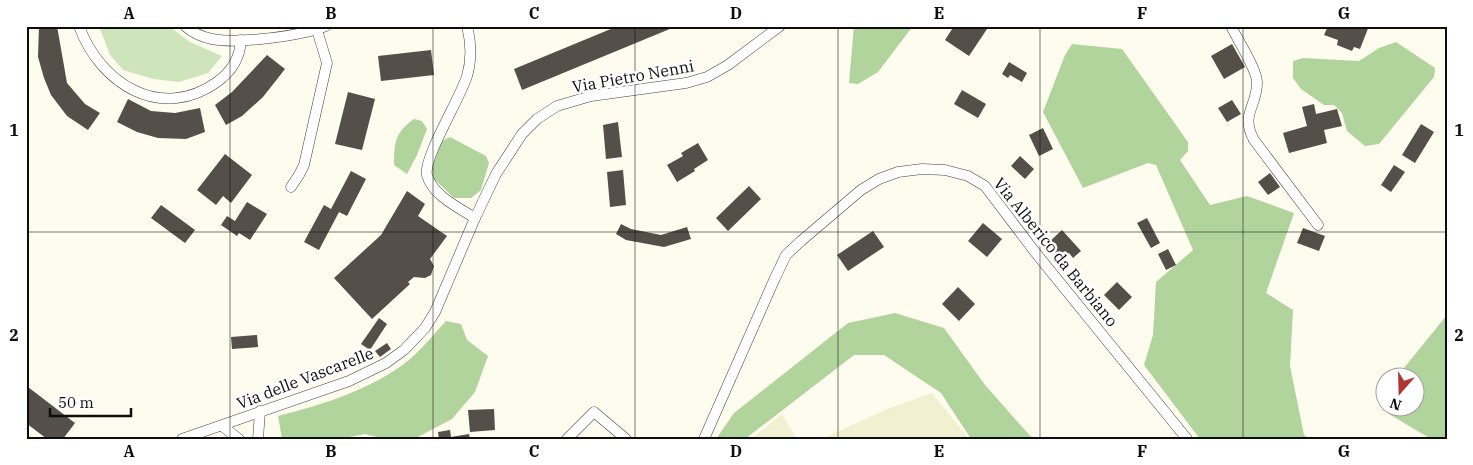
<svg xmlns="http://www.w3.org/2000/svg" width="1473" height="465" viewBox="0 0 1473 465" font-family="'IBM Plex Serif',serif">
	<rect width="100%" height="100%" fill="#fdfcee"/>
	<!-- farmland -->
	<g fill="#f1f1d1">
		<path d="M932 393 969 439H821L890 408Z"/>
		<path d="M782 414 797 439H751Z"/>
	</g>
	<!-- green -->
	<path fill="#cee5bb" d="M99 26H169L190 42 222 56 208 73 179 82 153 79 123 70 110 55Z"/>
	<!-- forest -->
	<g fill="#b1d49c">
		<path d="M854 26H913L878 72 858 84 849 83Z"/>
		<path d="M1396 42 1435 68 1434 77 1379 144 1365 146 1347 131 1342 113 1334 105H1324L1301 89 1293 78V61L1303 58 1359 61 1379 48Z"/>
		<path d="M1072 44 1122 49 1188 142V151L1180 160 1210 205 1247 196 1294 213 1266 293 1293 310 1290 366 1304 435 1310 439H1200L1144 365 1153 335 1156 282 1193 250 1156 165 1148 163 1083 188 1043 112 1065 55Z"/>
		<path d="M414 119 422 121 427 129 417 155 407 174 394 165C394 143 395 132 414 119Z"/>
		<path d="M450 137 486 156 489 163 481 190 471 198H454L434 179 432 169 435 155 442 141Z"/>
		<path d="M895 313 944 328 985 385 1033 439H971L941 393 884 355H854L745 439H716L734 413 848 323Z"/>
		<path d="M1447 315V439H1431L1389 414 1386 408H1416V378H1386L1385 404 1381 390 1384 375 1404 368Z"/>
		<path d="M446 321 461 324 467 340 488 356 475 392 452 419 414 439H385L365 434 339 439H282L278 416C324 404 371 390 409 360 422 349 434 334 446 321Z"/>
	</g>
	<!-- building -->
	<g fill="#554f4a">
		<path d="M39 26H57L67 83 85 104 100 113 88 130 67 116 51 95 44 78 38 57Z"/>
		<path d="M618 26H677L522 90 514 69Z"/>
		<path d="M954 26H989L969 56 945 40Z"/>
		<path d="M1328 26H1369L1360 49 1354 47 1352 51 1337 45 1338 40 1324 35Z"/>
		<path d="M1232 44 1245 67 1224 79 1211 56Z"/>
		<path d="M431 50 434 75 381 81 378 56Z"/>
		<path d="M267 55 285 69 263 97 242 116 226 125 215 105 232 92Z"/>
		<path d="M1009 62 1027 73 1022 82 1010 75 1008 78 1002 74Z"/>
		<path d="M962 90 986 104 978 118 954 104Z"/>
		<path d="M348 92 375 99 362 150 335 144Z"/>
		<path d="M128 99 151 111 175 113 200 108 205 132 186 139 158 138 137 132 117 122Z"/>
		<path d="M1232 100 1241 114 1227 122 1218 108Z"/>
		<path d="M1314 104 1316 114 1337 109 1342 126 1324 130 1327 143 1289 153 1283 133 1307 126 1302 107Z"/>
		<path d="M618 122 622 157 606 159 603 125Z"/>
		<path d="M1421 124 1434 132 1415 163 1402 155Z"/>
		<path d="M1043 128 1053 149 1039 156 1029 135Z"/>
		<path d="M698 143 708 160 694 169 695 171 677 182 667 165 683 156 681 153Z"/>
		<path d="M225 154 252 175 231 203 223 196 216 205 197 190Z"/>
		<path d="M1020 156 1034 169 1025 179 1011 166Z"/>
		<path d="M1394 165 1405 172 1391 192 1381 185Z"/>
		<path d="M623 170 626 205 610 207 607 172Z"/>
		<path d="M351 171 366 179 347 216 339 212 319 250 304 242 324 205 331 209Z"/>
		<path d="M1270 173 1280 187 1268 195 1258 182Z"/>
		<path d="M749 186 761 199 728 231 716 218Z"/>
		<path d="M407 191 425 204 418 216 447 236 430 259 434 266 431 275 425 278 414 277 408 282 410 284 372 319 334 278 381 235Z"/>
		<path d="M247 202 267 214 250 240 239 233 237 236 221 225 227 216 235 221Z"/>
		<path d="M161 205 195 230 185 243 151 218Z"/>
		<path d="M1147 218 1160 243 1151 248 1137 223Z"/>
		<path d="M983 223 1002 239 987 257 968 241Z"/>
		<path d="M621 224 631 229 661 235 687 227 691 239 664 247 626 240 616 234Z"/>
		<path d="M1303 228 1325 236 1319 251 1297 243Z"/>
		<path d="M1062 230 1081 251 1073 258 1069 253 1062 260 1047 244Z"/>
		<path d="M873 231 884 247 848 271 837 255Z"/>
		<path d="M1168 249 1176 265 1166 270 1158 254Z"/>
		<path d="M1117 282 1132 297 1119 310 1104 295Z"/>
		<path d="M958 287 975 304 959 321 942 304Z"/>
		<path d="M379 318 387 324 370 350 361 344Z"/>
		<path d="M257 335 258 347 232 349 231 337Z"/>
		<path d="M387 343 391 349 380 357 375 351Z"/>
		<path d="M28 387 75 423 63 439H47L26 423V389Z"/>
		<path d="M494 409 495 430 470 432 468 410Z"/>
		<path d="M450 430 451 437 469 434 470 439H439L438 432Z"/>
	</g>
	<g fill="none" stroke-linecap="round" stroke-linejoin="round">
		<!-- minor casing -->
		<g stroke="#404040" stroke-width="11">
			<g id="minor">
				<path d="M79 26C100 84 161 122 217 82 231 72 240 58 241 40"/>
				<path d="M185 26C193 33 202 37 212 39 238 44 302 36 326 26"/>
				<path d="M467 26C471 42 472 59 467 76 461 97 423 158 427 175 432 195 459 208 475 218"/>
				<path d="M1231 26C1237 39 1258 71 1257 83 1257 107 1240 114 1254 140L1318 225"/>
				<path d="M291 187 299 175 304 165 327 63 317 30"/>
				<path d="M222 426 239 439"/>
				<path d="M182 439 349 381 386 363 404 350 425 328 435 312 475 218 496 174 522 134 537 119 557 106 591 96 686 83 707 77 728 65 780 26"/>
				<path d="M258 439 260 411"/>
				<path d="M567 439 594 412 626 439"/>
				<path d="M704 439 775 278 786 255 801 241 861 190 879 179 898 172 922 169 945 170 968 176 985 186 1035 252 1187 439"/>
			</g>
		</g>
		<!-- minor -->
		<use href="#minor" stroke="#fff" stroke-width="10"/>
	</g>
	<!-- grid -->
	<path fill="none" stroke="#0d0d0d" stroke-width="1" stroke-opacity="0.55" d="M230 26V439M433 26V439M635 26V439M838 26V439M1040 26V439M1243 26V439M26 232H1447"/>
	<g text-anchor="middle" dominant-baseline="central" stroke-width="5" stroke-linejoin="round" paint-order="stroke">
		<!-- street labels -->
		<g font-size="16" fill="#0d0d0d" stroke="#fff">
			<text transform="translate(633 76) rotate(-10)">Via Pietro Nenni</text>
			<text transform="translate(1056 252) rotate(51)">Via Alberico da Barbiano</text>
			<text transform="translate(305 378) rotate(-21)">Via delle Vascarelle</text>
		</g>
	</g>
	<!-- border -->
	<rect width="1473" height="465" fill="none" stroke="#ffffff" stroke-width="55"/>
	<!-- north arrow -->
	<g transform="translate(1400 392) rotate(200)"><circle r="24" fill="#ffffff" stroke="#9e9e9e"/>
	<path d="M0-4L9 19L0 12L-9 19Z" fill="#b03531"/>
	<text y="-8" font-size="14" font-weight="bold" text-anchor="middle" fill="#0d0d0d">N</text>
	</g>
	<!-- scale -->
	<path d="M50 408v8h81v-8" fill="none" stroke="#0d0d0d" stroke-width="2.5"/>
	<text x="58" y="408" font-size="15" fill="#0d0d0d" stroke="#ffffff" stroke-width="4" paint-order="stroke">50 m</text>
	<rect x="28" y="28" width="1418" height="410" fill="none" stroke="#0d0d0d" stroke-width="2"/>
	<g font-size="16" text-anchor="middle" font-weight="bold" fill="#0d0d0d">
		<text x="129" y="19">A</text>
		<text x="331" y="19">B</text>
		<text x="534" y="19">C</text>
		<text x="736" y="19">D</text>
		<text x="939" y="19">E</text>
		<text x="1142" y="19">F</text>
		<text x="1344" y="19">G</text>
		<text x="14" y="136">1</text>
		<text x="1459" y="136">1</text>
		<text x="14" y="341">2</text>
		<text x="1459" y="341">2</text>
		<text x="129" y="457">A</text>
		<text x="331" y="457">B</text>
		<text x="534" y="457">C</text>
		<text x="736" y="457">D</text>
		<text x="939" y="457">E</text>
		<text x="1142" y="457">F</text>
		<text x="1344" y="457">G</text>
	</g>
</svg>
